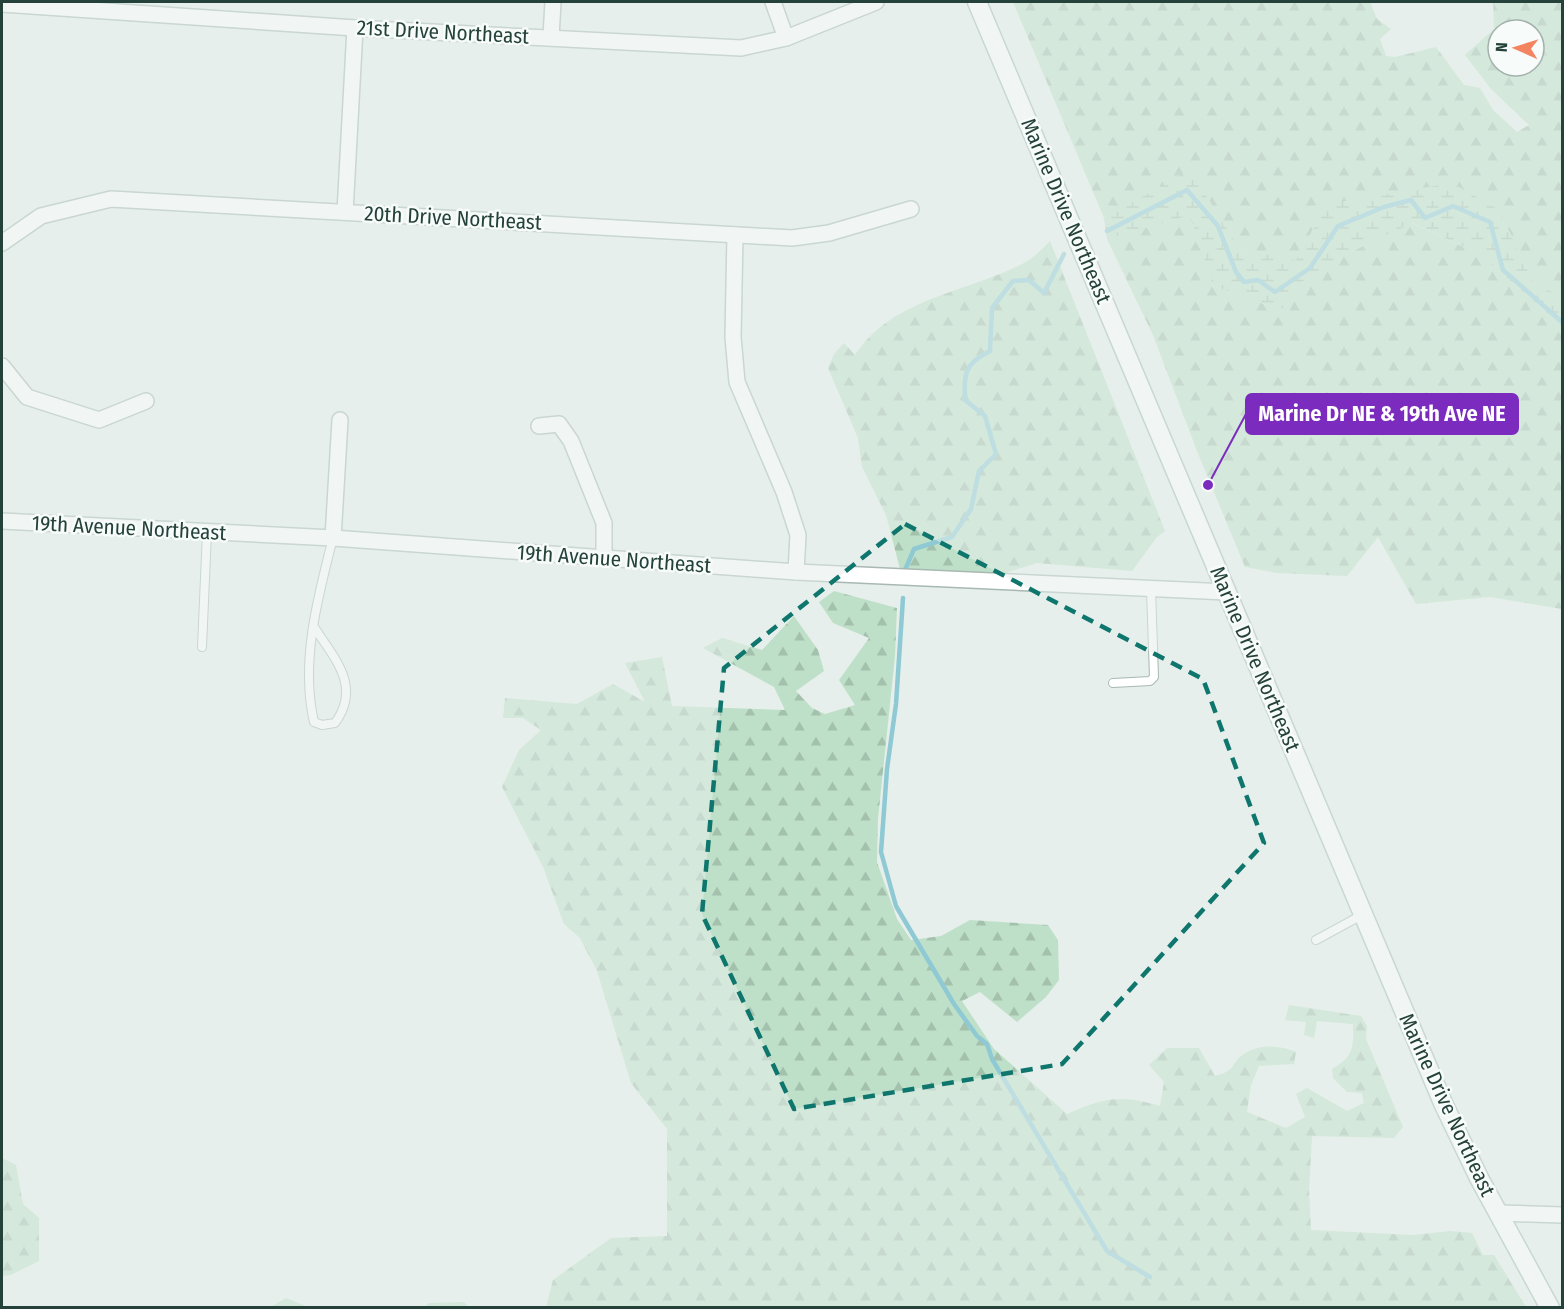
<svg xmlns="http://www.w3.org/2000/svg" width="1564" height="1309" viewBox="0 0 1564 1309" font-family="'Fira Sans Condensed',sans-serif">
	<defs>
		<pattern id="forest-firs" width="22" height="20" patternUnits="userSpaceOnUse" patternTransform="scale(1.5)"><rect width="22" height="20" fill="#bfe0c8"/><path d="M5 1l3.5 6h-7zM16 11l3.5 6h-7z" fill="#a4c1ad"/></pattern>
		<pattern id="wetland-marsh" width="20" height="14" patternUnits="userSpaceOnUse" patternTransform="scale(1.5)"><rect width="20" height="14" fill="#bfe0c8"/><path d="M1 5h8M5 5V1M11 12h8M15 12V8" fill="none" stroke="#a4c1ad"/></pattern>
	</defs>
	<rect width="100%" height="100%" fill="#e6efeb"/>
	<!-- forest -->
	<g fill="url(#forest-firs)" fill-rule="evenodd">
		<path d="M1013 2H1370L1377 19 1391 29 1380 39 1386 56 1395 57 1436 47 1464 85 1480 88 1493 110 1517 132 1529 125 1491 89 1465 55 1494 29 1493 2H1562V296L1534 284 1499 210 1327 204 1296 260 1240 249 1190 171 1104 218ZM1498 30H1534V66H1498Z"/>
		<path d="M1190 214 1213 286 1281 310 1336 259 1411 223 1481 255 1539 306 1562 331V609L1490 597 1416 604 1378 537 1347 576 1277 573 1245 567 1197 451 1153 335 1107 239Z"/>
		<path d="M1050 241 1165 531 1157 537 1132 571 1037 563 992 577 900 569 886 515 862 467 858 438 828 368 834 354 844 343 855 355C895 296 969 293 1026 262 1035 257 1043 248 1050 241Z"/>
		<path d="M834 591 897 608 895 656 878 819 877 862 897 919 911 940 941 936 970 920 1048 925 1058 940 1059 980 1046 997 1017 1022 980 992 962 1001 994 1049 1067 1114C1104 1098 1120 1094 1160 1106L1164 1082 1149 1065 1167 1048H1199L1215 1076C1239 1070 1229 1063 1244 1054 1261 1043 1280 1046 1296 1052L1294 1064 1259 1066 1251 1085 1247 1112 1286 1128 1305 1117 1296 1094 1307 1088 1347 1111 1364 1103 1362 1093 1347 1092 1333 1078 1332 1069C1353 1057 1354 1048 1353 1024L1317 1021 1314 1038 1304 1035 1306 1022 1285 1020 1289 1005 1361 1016 1367 1026 1366 1039 1403 1127 1394 1138 1312 1136 1309 1190 1311 1230 1413 1235 1450 1231 1472 1233 1483 1255H1494L1526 1307H546L553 1280 611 1238 667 1236V1129L631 1083 597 971 580 938 564 924 543 867 502 787 519 750 541 730 523 718H503L505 698 577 704 613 684 645 702 625 663 662 657 672 706 785 710 774 687 703 648 722 638 762 650 794 616 818 650 824 671 796 691 812 708 825 714 855 705 839 680 869 638 833 623 819 602Z"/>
		<path d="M2 1158 16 1165 23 1204 39 1218V1261L11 1275 2 1276Z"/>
		<path d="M286 1298 308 1307H271Z"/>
		<path d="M464 1302 468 1307H425L429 1303Z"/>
	</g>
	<!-- wetland -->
	<path fill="url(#wetland-marsh)" d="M1190 170 1240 249 1296 260 1327 204 1452 183 1499 210 1534 284 1562 296V331L1539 306 1481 255 1412 223 1336 259 1281 310 1213 286 1190 215 1107 239 1104 218Z"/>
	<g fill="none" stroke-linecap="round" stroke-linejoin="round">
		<!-- stream -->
		<g stroke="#8ec9d4" stroke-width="4.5">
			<path d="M1107 231 1187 190 1218 226 1236 272 1244 282 1258 280 1275 292 1310 268 1338 226 1384 207 1411 200 1425 218 1453 206 1490 222 1503 270 1562 322"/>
			<path d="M905 570 914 549 952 537 971 509 979 471 996 454 985 416 965 400C964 373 964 364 990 351L992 308 1013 281 1029 280 1044 293 1064 254"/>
			<path d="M903 598 896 704 887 769 881 852 896 906 954 1004 977 1036 987 1044 992 1059 1107 1251 1150 1277"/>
		</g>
		<!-- service casing -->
		<g stroke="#a8b8b2" stroke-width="10">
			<g id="service">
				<path d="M314 627C334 658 362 686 335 723L322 725 314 722C300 662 318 596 333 538"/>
				<path d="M202 647 207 532"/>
				<path d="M1113 683 1150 681 1154 677 1151 589"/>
				<path d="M1316 940 1362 915"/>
			</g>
		</g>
		<!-- minor casing -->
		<g stroke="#a8b8b2" stroke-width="18">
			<g id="minor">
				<path d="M773 2 786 38"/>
				<path d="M2 4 355 28 741 48 786 38 876 2"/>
				<path d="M551 37 553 2"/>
				<path d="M345 212 355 28"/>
				<path d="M735 235 733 337 737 382 784 492 798 535 796 572"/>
				<path d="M2 243 41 216 111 199 792 238 829 233 911 209"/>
				<path d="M2 366 27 397 99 420 146 401"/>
				<path d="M539 426 559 424 571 441 604 523V558"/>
				<path d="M2 521 333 538 796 572 1227 592"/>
				<path d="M333 538 340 420"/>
				<path d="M1498 1213 1562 1215"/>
			</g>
		</g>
		<!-- secondary casing -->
		<g stroke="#a4bbb3" stroke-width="21">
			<path id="secondary" d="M977 2 1443 1103 1479 1178 1550 1308"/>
		</g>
		<!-- service -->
		<use href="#service" stroke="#fff" stroke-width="8"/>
		<!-- minor -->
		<use href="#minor" stroke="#fff" stroke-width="15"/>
		<!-- secondary -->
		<use href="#secondary" stroke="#fff" stroke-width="18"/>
	</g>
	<!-- marked area -->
	<path d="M0 0H1564V1309H0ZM905 524 1203 679 1264 843 1062 1064 794 1109 702 914 724 668Z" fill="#e6efeb" fill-opacity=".55" fill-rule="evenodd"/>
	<path fill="none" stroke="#0f766e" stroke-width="4.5" stroke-dasharray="12 8" stroke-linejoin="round" d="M905 524 1203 679 1264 843 1062 1064 794 1109 702 914 724 668Z"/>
	<g text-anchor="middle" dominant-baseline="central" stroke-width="5" stroke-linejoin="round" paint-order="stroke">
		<!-- street labels -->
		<g font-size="21" fill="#24423a" stroke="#f7fbf9">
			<text transform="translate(443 32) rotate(3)">21st Drive Northeast</text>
			<text transform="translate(1066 211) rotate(67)">Marine Drive Northeast</text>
			<text transform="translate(453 218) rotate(3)">20th Drive Northeast</text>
			<text transform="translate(129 528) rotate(3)">19th Avenue Northeast</text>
			<text transform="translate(614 559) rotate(4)">19th Avenue Northeast</text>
			<text transform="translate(1255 659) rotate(67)">Marine Drive Northeast</text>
			<text transform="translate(1447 1105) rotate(65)">Marine Drive Northeast</text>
		</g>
	</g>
	<!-- callouts -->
	<path fill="none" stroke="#7b2cbf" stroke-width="2" d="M1208 485L1246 414"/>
	<circle fill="#7b2cbf" stroke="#f7fbf9" stroke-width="2" cx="1208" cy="485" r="6"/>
	<rect fill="#7b2cbf" stroke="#7b2cbf" stroke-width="2" x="1246" y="394" width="272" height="40" rx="6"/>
	<g font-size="22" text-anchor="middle" font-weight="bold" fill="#fff">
		<text x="1382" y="421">Marine Dr NE &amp; 19th Ave NE</text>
	</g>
	<!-- border -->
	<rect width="1564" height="1309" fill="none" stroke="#24423a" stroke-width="6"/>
	<!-- north arrow -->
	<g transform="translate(1516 48) rotate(273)"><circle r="28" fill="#f7fbf9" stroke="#a3b1ad" stroke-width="1.5"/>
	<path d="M0-4.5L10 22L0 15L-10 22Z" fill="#f4845f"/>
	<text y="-9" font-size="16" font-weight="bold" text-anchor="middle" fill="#24423a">N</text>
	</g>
</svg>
